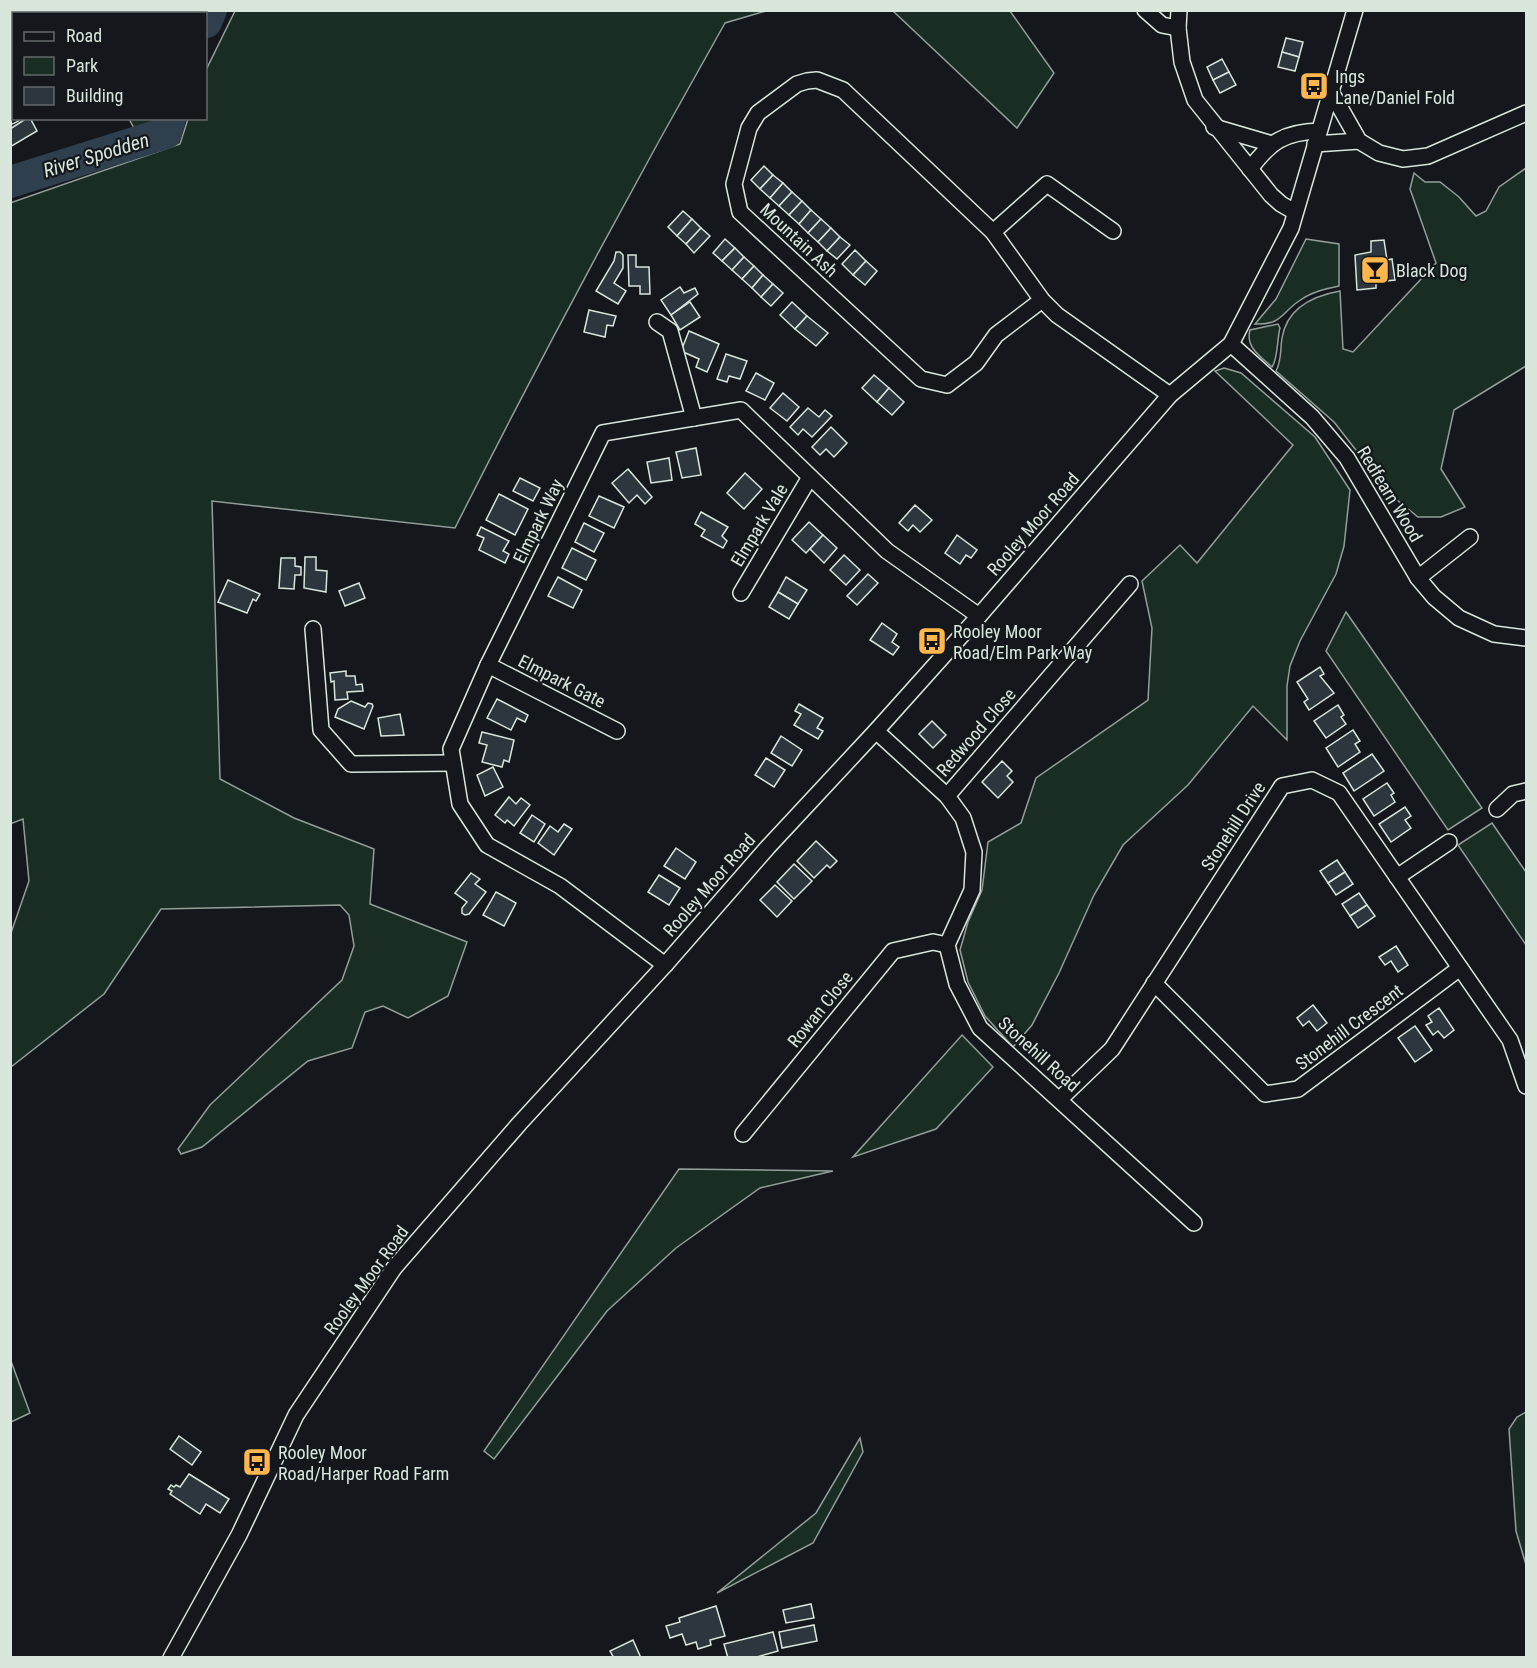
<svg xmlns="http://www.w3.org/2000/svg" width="1537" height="1668" viewBox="0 0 1537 1668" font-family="'Roboto Condensed',sans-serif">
	<rect width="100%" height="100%" fill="#14181c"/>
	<!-- green -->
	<g fill="#1a2d24" stroke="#939e99" stroke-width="1.5">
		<path d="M11 10H134V11L132 14H14L13 25 11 24Z"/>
		<path d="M235 11H766L725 23C631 189 541 357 455 528L212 501 220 779 294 818 374 849 370 904 467 942 448 996 408 1018 383 1006 365 1012 352 1048 308 1061 202 1147 181 1154 178 1149 210 1105 342 980 354 946 349 915 340 905 161 909 104 994 11 1067V933L29 881 23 819 10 824V203L180 144 188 119 206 118V70Z"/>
		<path d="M893 11H1010L1054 73 1017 128Z"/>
		<path d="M129 119H164L161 130 138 135Z"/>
		<path d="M1526 168V366L1454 410 1441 469 1465 507 1441 517H1418L1392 496 1334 422 1276 371C1282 360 1280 350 1282 338 1287 308 1312 296 1340 291L1343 349 1353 352 1436 263 1410 189 1414 173 1425 182H1440L1459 197 1476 216 1486 211 1499 187Z"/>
		<path d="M1306 239 1339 244V286C1325 289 1311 292 1299 301 1281 313 1282 325 1255 324L1276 299Z"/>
		<path d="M1278 324 1280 328C1277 339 1278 359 1272 367 1261 357 1245 347 1250 330Z"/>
		<path d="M1224 368 1241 373 1315 437 1350 490 1344 546 1336 574 1300 641 1290 666 1287 686V740L1253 706 1188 785 1123 845 1094 895 1059 973 1032 1025 1013 1047 985 1016 968 982 960 950 968 922 982 890 988 842 1021 823 1036 778 1148 700 1152 628 1142 581 1180 545 1197 563 1293 445 1215 371Z"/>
		<path d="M1346 612 1482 808 1448 830 1326 651Z"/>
		<path d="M1492 823 1526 872V945L1458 845Z"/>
		<path d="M962 1035 993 1067 936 1129 853 1157Z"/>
		<path d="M679 1169 833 1171 760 1188 676 1248 607 1311 494 1459 484 1451Z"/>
		<path d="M11 1361 30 1413 11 1422H10Z"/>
		<path d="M1526 1412V1565L1516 1531 1509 1429 1517 1417Z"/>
		<path d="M860 1438 863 1452 813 1543 717 1593 816 1513Z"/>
	</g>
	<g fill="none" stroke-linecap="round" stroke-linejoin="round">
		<!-- river -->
		<g stroke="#2f3f4d" stroke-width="32">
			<path d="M206 22 211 10"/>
			<path d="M10 182 166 133 170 118"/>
		</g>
	</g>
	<!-- building -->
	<g fill="#2c363c" stroke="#d8e6dc" stroke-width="1.5">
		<path d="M1286 38 1303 42 1299 57 1282 52Z"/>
		<path d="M1282 52 1299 57 1295 71 1278 67Z"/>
		<path d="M1222 59 1229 72 1213 80 1207 67Z"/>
		<path d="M1229 72 1236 85 1220 93 1213 80Z"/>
		<path d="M14 75V102L10 103V77Z"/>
		<path d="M27 118H30L37 131 10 147V129Z"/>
		<path d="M764 166 773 175 760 189 751 180Z"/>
		<path d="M773 175 783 183 770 198 760 189Z"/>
		<path d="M783 183 792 192 779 206 770 198Z"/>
		<path d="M792 192 802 201 789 215 779 206Z"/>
		<path d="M802 201 811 210 799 224 789 215Z"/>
		<path d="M811 210 821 219 808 233 799 224Z"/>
		<path d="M683 211 692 219 677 236 668 227Z"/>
		<path d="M692 219 701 228 686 244 677 236Z"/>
		<path d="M821 219 831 228 818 242 808 233Z"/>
		<path d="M701 228 710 236 694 253 686 244Z"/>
		<path d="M831 228 840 237 827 251 818 242Z"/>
		<path d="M840 237 850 245 837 259 827 251Z"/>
		<path d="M725 239 735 248 722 261 713 253Z"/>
		<path d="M1384 240 1387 260 1392 259 1395 280 1376 282V288L1357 290 1355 255 1371 252V241Z"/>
		<path d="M735 248 744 257 732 270 722 261Z"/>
		<path d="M855 250 866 261 853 275 842 264Z"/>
		<path d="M616 252H620L623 255V268L614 283 626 291 618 304 596 291 614 261Z"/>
		<path d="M628 255H636V267H649L650 294H640V286H629Z"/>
		<path d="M744 257 754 266 742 279 732 270Z"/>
		<path d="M866 261 877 271 865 285 853 275Z"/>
		<path d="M754 266 763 275 752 288 742 279Z"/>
		<path d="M763 275 773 284 761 297 752 288Z"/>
		<path d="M773 284 783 293 771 306 761 297Z"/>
		<path d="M680 287 684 293 695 288 698 294 671 315 661 300Z"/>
		<path d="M690 302 700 317 680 330 671 315Z"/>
		<path d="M792 302 807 316 795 329 780 315Z"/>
		<path d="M589 310 616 316 613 326 607 325 605 337 584 332Z"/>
		<path d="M807 316 828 333 816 346 795 329Z"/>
		<path d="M689 331 719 344 707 372 696 367 699 359 681 351Z"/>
		<path d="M726 354 747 361 740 379 729 376 727 382 717 379Z"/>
		<path d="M756 373 774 383 765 400 746 391Z"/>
		<path d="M874 375 889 388 877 402 862 388Z"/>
		<path d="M889 388 904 402 892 415 877 402Z"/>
		<path d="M783 393 799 407 787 421 770 408Z"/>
		<path d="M808 408 819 417 825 410 832 416 812 437 803 429 798 435 790 427Z"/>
		<path d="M831 427 847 443 834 457 826 449 820 455 812 447Z"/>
		<path d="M696 448 701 475 682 478 676 452Z"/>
		<path d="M669 458 672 480 651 483 647 462Z"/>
		<path d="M628 469 652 497 645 504 637 495 629 503 612 483Z"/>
		<path d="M745 473 762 489 744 509 727 493Z"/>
		<path d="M520 478 540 488 533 501 513 491Z"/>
		<path d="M499 494 528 509 515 535 486 520Z"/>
		<path d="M599 496 624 507 614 528 589 516Z"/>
		<path d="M915 505 932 520 920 532 913 525 908 531 899 523Z"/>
		<path d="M701 512 728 527 722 536 727 541 723 548 701 536 705 530 695 524Z"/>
		<path d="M809 522 823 535 806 553 792 540Z"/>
		<path d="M584 523 604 533 594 552 575 542Z"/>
		<path d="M481 527 509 541 503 551 509 554 505 563 479 550 484 538 477 535Z"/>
		<path d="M823 535 837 548 824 563 810 549Z"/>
		<path d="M957 535 977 550 971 558 966 555 960 564 945 553Z"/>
		<path d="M572 548 596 560 586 580 562 568Z"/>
		<path d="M844 555 860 570 846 585 830 570Z"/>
		<path d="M305 557H316V570L327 571 326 592 304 588Z"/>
		<path d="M281 558H295V566L301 567V575H295L294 589 279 588Z"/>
		<path d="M868 574 878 583 857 605 847 596Z"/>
		<path d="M558 577 582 590 573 608 548 596Z"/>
		<path d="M786 577 807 590 798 604 778 592Z"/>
		<path d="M228 580 260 594 256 601 253 599 247 613 218 602Z"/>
		<path d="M359 583 365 598 345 606 339 591Z"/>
		<path d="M778 592 798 604 789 619 769 607Z"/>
		<path d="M882 623 897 634 892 642 899 647 893 655 870 640Z"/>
		<path d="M1320 667 1324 674 1320 676 1334 693 1309 710 1304 702 1308 699 1297 682Z"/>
		<path d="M346 671V676H355L356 685 362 684 363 691 347 692 348 699 335 700 334 681 331 682 330 673Z"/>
		<path d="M497 699 528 715 525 722 517 718 511 730 487 718Z"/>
		<path d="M351 701 365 707 368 703 372 704 373 706 364 729 335 717 338 709Z"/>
		<path d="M799 704 823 718 817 728 823 731 818 739 794 725 801 714 795 711Z"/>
		<path d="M1338 705 1344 715 1341 717 1346 724 1326 738 1314 721Z"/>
		<path d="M400 714 404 735 381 736 378 718Z"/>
		<path d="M932 721 946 735 933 748 919 734Z"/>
		<path d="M1353 730 1360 741 1355 744 1360 752 1338 767 1326 748Z"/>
		<path d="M482 732 514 740 509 762 504 760 502 767 482 762 487 745 479 743Z"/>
		<path d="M781 736 802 750 792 766 771 753Z"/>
		<path d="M1372 754 1384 771 1354 791 1343 773Z"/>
		<path d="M766 758 785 770 774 787 755 775Z"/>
		<path d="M1002 761 1012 771 1007 776 1013 782 998 798 982 782Z"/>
		<path d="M493 767 503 787 485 796 477 775Z"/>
		<path d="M1387 783 1394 793 1391 795 1395 802 1374 816 1363 799Z"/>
		<path d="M509 797 516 804 521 798 530 805 514 826 507 820 505 823 495 815Z"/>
		<path d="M1405 807 1411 816 1405 820 1411 828 1391 842 1379 824Z"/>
		<path d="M532 815 545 824 534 842 520 833Z"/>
		<path d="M564 824 572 829 554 855 538 843 550 826 558 832Z"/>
		<path d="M816 841 837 861 830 868 827 865 814 878 797 861Z"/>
		<path d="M676 848 696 862 685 879 664 866Z"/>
		<path d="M1337 860 1345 872 1328 883 1320 871Z"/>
		<path d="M794 864 812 881 794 899 777 882Z"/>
		<path d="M1345 872 1353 884 1336 895 1328 883Z"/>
		<path d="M471 873 480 879 475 884 486 892 469 914 465 915 462 913V908L467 902 455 893Z"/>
		<path d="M659 875 680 888 669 905 648 892Z"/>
		<path d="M775 885 792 901 777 917 760 900Z"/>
		<path d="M496 892 516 903 504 926 483 915Z"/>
		<path d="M1359 893 1367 905 1350 916 1342 904Z"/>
		<path d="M1367 905 1375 916 1358 928 1350 916Z"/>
		<path d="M1396 946 1408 965 1398 972 1391 961 1385 965 1379 957Z"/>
		<path d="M1313 1005 1327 1023 1317 1031 1309 1021 1303 1026 1297 1018Z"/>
		<path d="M1439 1008 1454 1030 1444 1038 1438 1031 1433 1035 1426 1025 1432 1022 1428 1016Z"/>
		<path d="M1415 1026 1432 1050 1415 1062 1398 1038Z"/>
		<path d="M179 1436 201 1452 192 1465 170 1449Z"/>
		<path d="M189 1474 229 1499 220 1513 206 1504 200 1514 170 1494 172 1491 168 1489 171 1485 174 1487 176 1485 180 1487Z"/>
		<path d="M811 1604 814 1618 786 1623 783 1610Z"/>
		<path d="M716 1606 725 1636 710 1640 711 1645 698 1649 696 1642 686 1645 682 1634 670 1638 666 1626 680 1622 679 1618Z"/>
		<path d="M814 1625 817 1641 782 1648 779 1632Z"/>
		<path d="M773 1632 778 1651 753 1658H728L724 1644Z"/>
		<path d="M633 1640 641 1658H614L610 1651Z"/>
	</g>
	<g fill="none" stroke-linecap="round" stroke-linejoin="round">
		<!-- street casing -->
		<g stroke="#d8e6dc" stroke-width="18">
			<g id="street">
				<path d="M1145 10 1162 25 1178 28"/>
				<path d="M1179 10 1178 28 1182 62 1195 100 1271 195 1281 204 1295 212"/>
				<path d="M147 14 150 10"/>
				<path d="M1330 90 1359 141 1379 153 1403 159 1428 156 1526 113"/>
				<path d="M10 116 14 114"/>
				<path d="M1214 127 1272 144"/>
				<path d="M1315 144 1359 141"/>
				<path d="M1250 169C1270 142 1284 132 1319 131"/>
				<path d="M993 232 1047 184 1113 231"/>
				<path d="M1042 300 996 335 976 363 947 385 921 379 740 212 734 184 749 128 758 113 797 84 807 81 817 80 843 90 993 232 1042 300 1057 315 1170 395"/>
				<path d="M657 322 670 331 694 418"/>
				<path d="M1231 344 1312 417 1347 458 1418 578 1434 597 1459 618 1494 634 1526 638"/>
				<path d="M1418 578 1470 537"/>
				<path d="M741 593 810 477"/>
				<path d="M313 629 321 730 351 764 453 763"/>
				<path d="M488 665 617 731"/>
				<path d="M876 731 947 796 963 818 974 852 972 890 947 945 957 984 980 1028 1194 1223"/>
				<path d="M947 796 1130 584"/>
				<path d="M1497 809 1513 794 1526 791"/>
				<path d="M1397 877 1449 842"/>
				<path d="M665 965 560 886 487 845 460 804 451 749 488 665 603 433 741 410 887 551 979 616"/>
				<path d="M1154 983 1265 1094 1298 1089 1460 968"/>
				<path d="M1060 1099 1112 1049 1282 786 1312 780 1339 793 1510 1040 1526 1086"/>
				<path d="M743 1134 893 951 933 942 947 945"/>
				<path d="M171 1658 239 1535 296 1415 394 1268 519 1124 665 965 768 847 876 731 979 616 1170 395 1231 344 1291 228 1355 10"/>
			</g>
		</g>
		<!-- street -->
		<use href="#street" stroke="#14181c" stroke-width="15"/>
	</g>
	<!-- icons -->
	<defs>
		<g id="bus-square" transform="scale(1.5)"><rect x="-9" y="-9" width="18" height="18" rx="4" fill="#ffb74d" stroke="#14181c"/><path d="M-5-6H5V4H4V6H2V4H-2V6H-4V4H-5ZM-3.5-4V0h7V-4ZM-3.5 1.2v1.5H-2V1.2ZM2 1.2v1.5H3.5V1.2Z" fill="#111"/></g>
		<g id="bar-square" transform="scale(1.5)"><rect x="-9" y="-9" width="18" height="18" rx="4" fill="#ffb74d" stroke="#14181c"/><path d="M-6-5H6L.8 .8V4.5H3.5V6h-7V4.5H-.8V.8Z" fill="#111"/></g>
	</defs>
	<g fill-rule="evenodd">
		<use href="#bus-square" x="1314" y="86"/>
		<use href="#bar-square" x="1375" y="270"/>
		<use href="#bus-square" x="932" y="641"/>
		<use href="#bus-square" x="257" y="1462"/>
	</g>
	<g text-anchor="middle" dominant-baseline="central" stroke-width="4.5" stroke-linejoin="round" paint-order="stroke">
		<!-- poi labels -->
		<g font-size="18" fill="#d8e6dc" stroke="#14181c" text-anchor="start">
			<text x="1335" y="76">Ings<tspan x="1335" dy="21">Lane/Daniel Fold</tspan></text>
			<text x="1396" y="270">Black Dog</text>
			<text x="953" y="631">Rooley Moor<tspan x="953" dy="21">Road/Elm Park Way</tspan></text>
			<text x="278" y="1452">Rooley Moor<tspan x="278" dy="21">Road/Harper Road Farm</tspan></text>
		</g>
		<!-- street labels -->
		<g font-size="18" fill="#d8e6dc" stroke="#14181c">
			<text transform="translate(799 240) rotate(43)">Mountain Ash</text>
			<text transform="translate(1390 494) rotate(59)">Redfearn Wood</text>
			<text transform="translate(538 521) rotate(-64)">Elmpark Way</text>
			<text transform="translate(1033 524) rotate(-49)">Rooley Moor Road</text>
			<text transform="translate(759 525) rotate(-59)">Elmpark Vale</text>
			<text transform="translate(562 681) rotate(27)">Elmpark Gate</text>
			<text transform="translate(976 732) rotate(-49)">Redwood Close</text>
			<text transform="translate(1233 826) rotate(-57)">Stonehill Drive</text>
			<text transform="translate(709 885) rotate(-49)">Rooley Moor Road</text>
			<text transform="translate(820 1009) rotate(-51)">Rowan Close</text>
			<text transform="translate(1349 1027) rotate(-37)">Stonehill Crescent</text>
			<text transform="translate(1039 1054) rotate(42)">Stonehill Road</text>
			<text transform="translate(366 1280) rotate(-54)">Rooley Moor Road</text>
		</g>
		<!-- water labels -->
		<g font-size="20" font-style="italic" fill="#d8e6dc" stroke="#14181c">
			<text transform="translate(96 155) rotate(-17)">River Spodden</text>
		</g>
	</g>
	<!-- border -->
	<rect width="1537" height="1668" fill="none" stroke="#d8e6dc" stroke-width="24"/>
	<!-- legend -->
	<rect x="12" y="12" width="195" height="108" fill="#14181c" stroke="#626a69" stroke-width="1.5"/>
	<rect x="24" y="32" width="30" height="9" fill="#14181c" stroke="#626a69" stroke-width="1.5"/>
	<text x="66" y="42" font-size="18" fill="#d8e6dc">Road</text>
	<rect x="24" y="57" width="30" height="18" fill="#1a2d24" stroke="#626a69" stroke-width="1.5"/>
	<text x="66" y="72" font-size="18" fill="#d8e6dc">Park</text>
	<rect x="24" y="87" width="30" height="18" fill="#2c363c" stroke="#626a69" stroke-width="1.5"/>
	<text x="66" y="102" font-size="18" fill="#d8e6dc">Building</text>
</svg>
